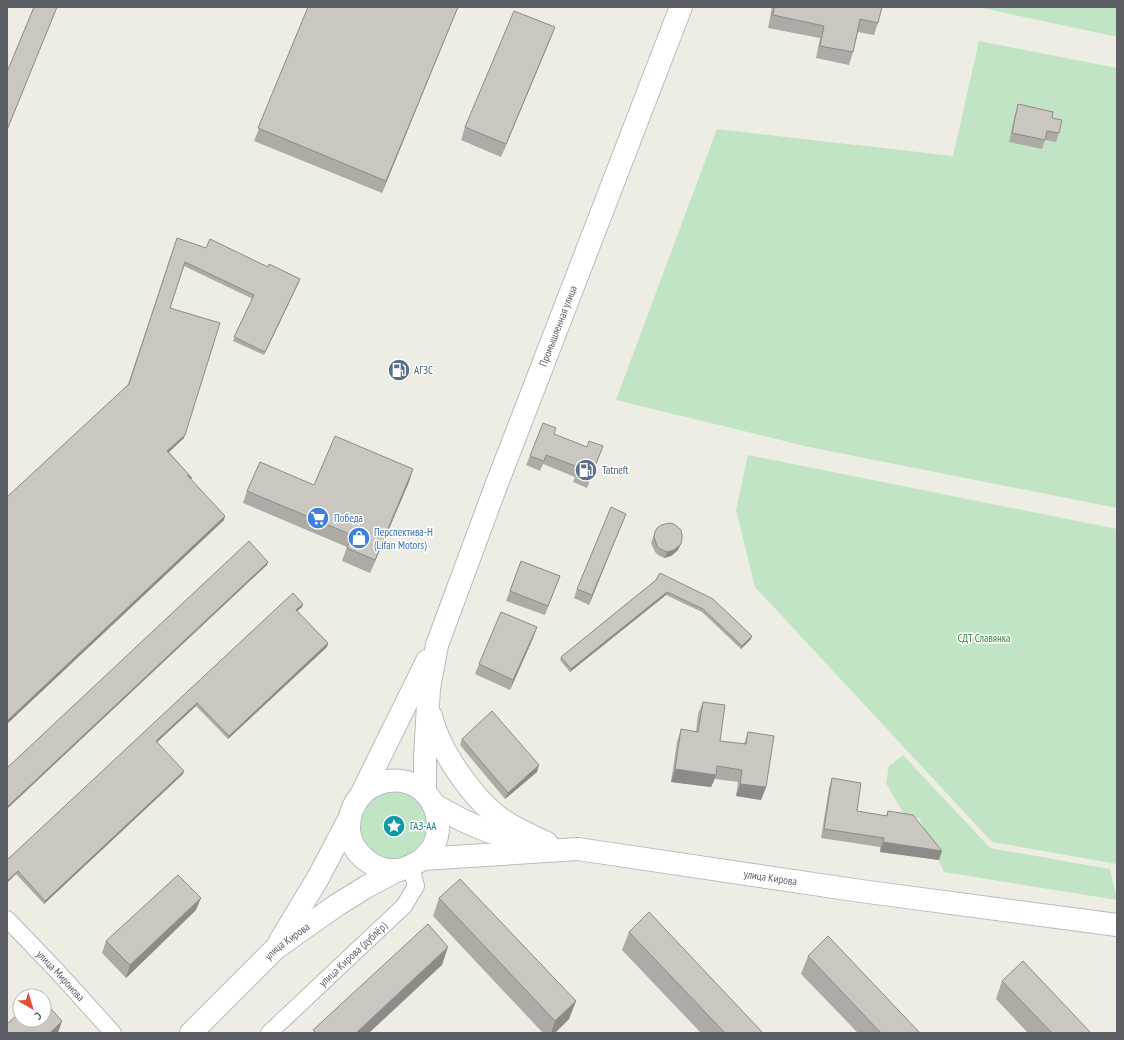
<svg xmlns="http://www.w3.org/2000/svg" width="1124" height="1040" viewBox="0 0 1124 1040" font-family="'PT Sans Narrow',sans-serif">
	<rect width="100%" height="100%" fill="#eeede4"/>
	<!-- green -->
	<g fill="#c1e5c4">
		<path d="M978 7H1117V37Z"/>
		<path d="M979 41 1117 68V508L809 447 616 400 717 129 953 156Z"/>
		<path d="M748 455 1117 529V864L992 842 755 587 736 510Z"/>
		<path d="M903 755 990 848 1110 869 1117 900 944 872 919 818H906L886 783 889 766Z"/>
		<circle cx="393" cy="825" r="34"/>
	</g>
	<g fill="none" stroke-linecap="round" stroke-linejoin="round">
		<!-- street casing -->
		<g stroke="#b6b9be" stroke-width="18">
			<g id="street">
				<path id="s1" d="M7 919 57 971 113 1033"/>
				<path id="s2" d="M269 1033 404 906 416 886 411 867"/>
			</g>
		</g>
		<!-- secondary casing -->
		<g stroke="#b7bac0" stroke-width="24">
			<g id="secondary">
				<path d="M431 716C439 750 473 799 501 819 516 829 531 836 547 843"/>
				<path id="s3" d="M425 793V758L429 688 437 645 496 486 681 7"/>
				<path d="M361 795 427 661"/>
				<path d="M433 804C463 822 489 834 523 840"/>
				<path id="s4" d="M423 859C426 855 431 851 433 847 439 836 439 823 436 811 419 761 347 776 349 830 351 854 376 873 399 870 408 868 415 864 423 859L578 849 861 891 1117 925"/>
				<path d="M280 941 318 878 349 819"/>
				<path id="s5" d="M191 1033 276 948 337 905 366 887 398 870"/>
			</g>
		</g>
		<!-- street -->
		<use href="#street" stroke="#fff" stroke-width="16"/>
		<!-- secondary -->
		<use href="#secondary" stroke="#fff" stroke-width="22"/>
	</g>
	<!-- wall -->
	<g fill="#aeaba6">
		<path d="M308 7H458L382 193 254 141Z"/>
		<path d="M772 7H882L878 23 874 35 858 32 853 52 849 65 816 58 820 38 768 28Z"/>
		<path d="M555 27 550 40 501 157 461 140 465 127Z"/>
		<path d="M1018 104 1052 118 1059 133 1056 142 1045 140 1042 149 1009 142 1015 114Z"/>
		<path d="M177 238 299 282 264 355 233 341 253 299 184 266 170 308 184 438 169 452 192 478 191 480 224 520 7 724 128 384Z"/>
		<path d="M554 434 587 447 603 446 587 488 573 482 575 477 543 464 540 471 526 465 530 456Z"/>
		<path d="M409 482 370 573 342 561 347 547 243 503 247 491 314 485Z"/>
		<path d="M626 514 589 605 574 598 577 589Z"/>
		<path d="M655 532 678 550 671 556 664 558 658 555 655 552 651 543Z"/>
		<path d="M521 561 560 576 545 615 506 601Z"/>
		<path d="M660 573 751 639 741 649 702 612 666 595 570 672 560 660 561 657 656 580Z"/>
		<path d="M303 604 302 607 297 611 328 643 327 647 228 739 196 706 157 742 183 774 44 904 16 874 7 860Z"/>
		<path d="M534 636 510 690 475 674 479 664Z"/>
		<path d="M703 702 720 741 744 744 748 732 766 787 761 800 736 796 738 782 715 779 711 787 671 782 677 742 681 729 696 732 698 714Z"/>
		<path d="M462 739 537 772 505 799 460 745Z"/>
		<path d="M832 778 857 811 886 816 888 811 939 860 880 852V847L821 838 829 788Z"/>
		<path d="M439 898 576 1001 569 1019 555 1033H543L433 916Z"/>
		<path d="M196 910 126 978 102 953 106 941Z"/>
		<path d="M629 932 763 1033H701L622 950Z"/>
		<path d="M808 956 920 1033H858L801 974Z"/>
		<path d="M1002 981 1091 1033H1028L996 999Z"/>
	</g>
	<!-- shaded-wall -->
	<g fill="#8d8b87">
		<path d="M458 7 382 193 386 181Z"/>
		<path d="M555 27 550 40 501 157 506 144Z"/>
		<path d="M300 279 299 282 264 355 265 352Z"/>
		<path d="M185 435 184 438 166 455 167 451Z"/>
		<path d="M413 469 409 482 370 573 375 560Z"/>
		<path d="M626 514 622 523 589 605 592 595Z"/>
		<path d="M225 516 224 520 7 724V721Z"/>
		<path d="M681 544 678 550 671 556 664 558 667 552Z"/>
		<path d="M268 562 267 565 7 809V807Z"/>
		<path d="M667 592 666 595 570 672 571 669Z"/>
		<path d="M303 604 302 607 295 613 296 610Z"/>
		<path d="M537 627 534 636 510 690 513 680Z"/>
		<path d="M752 636 751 639 741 649 742 646Z"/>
		<path d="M328 643 327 647 228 739 229 736Z"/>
		<path d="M197 703 196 706 155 744 156 741Z"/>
		<path d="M539 765 537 772 505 799 508 793Z"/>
		<path d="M675 769 716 775 711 787 671 782Z"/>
		<path d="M184 771 183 774 44 904 45 901Z"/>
		<path d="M740 784 766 787 761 800 736 796Z"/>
		<path d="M883 842 942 851 939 860 880 852Z"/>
		<path d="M18 871 16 874 7 883V881Z"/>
		<path d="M201 898 196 910 126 978 130 965Z"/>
		<path d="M448 947 442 965 369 1033H356Z"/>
		<path d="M576 1001 569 1019 555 1033H551L555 1021Z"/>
		<path d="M62 1021 58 1033H50Z"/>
	</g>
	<!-- building -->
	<g fill="#cac7c1" stroke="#8d8b87">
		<path d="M34 7H57L7 130V72Z"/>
		<path d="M308 7H458L386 181 258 128Z"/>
		<path d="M774 7H882L878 23 860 19 853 52 820 46 824 26 773 15Z"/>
		<path d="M514 11 555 27 506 144 465 127Z"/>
		<path d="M1018 104 1053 112 1052 118 1062 120 1059 133 1047 131 1045 140 1012 133Z"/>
		<path d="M177 238 206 248 210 239 268 267 269 264 300 279 265 352 234 337 254 295 185 262 170 308 220 323 185 435 167 451 192 478 187 475 225 516 7 721V497L129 384Z"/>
		<path d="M543 423 556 428 554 434 587 447 589 441 603 446 590 479 576 473 578 467 546 455 544 461 530 456Z"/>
		<path d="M335 436 413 469 375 560 347 548 352 535 247 491 260 462 314 485Z"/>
		<path d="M611 507 626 514 592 595 577 589Z"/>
		<path d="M670 523 674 524 681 530 682 535V539L681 544 674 550 667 552 660 549 657 546 654 537 655 532 657 528 661 525Z"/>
		<path d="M249 541 268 562 7 807V768Z"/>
		<path d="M521 561 560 576 548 606 510 591Z"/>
		<path d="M660 573 713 599 752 636 742 646 703 609 667 592 571 669 561 657 656 580Z"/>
		<path d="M293 593 303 604 296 610 328 643 229 736 197 703 156 741 184 771 45 901 18 871 7 881V860Z"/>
		<path d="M501 612 537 627 513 680 479 664Z"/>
		<path d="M703 702 725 705 720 741 746 744 748 732 774 736 766 787 740 784 742 770 717 766 716 775 675 769 681 729 698 732Z"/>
		<path d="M492 711 539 765 508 793 462 739Z"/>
		<path d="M832 778 861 783 857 811 887 816 888 811 913 815 942 851 883 842 884 838 824 829Z"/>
		<path d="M178 875 201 898 130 965 106 941Z"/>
		<path d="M460 879 576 1001 555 1021 439 898Z"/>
		<path d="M649 912 763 1033H725L629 932Z"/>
		<path d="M428 924 448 947 356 1033H316L313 1030Z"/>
		<path d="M828 936 920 1033H881L808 956Z"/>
		<path d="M1023 961 1091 1033H1052L1002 981Z"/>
		<path d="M44 1001 62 1021 50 1033H7V1024L20 1012V1020H44Z"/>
	</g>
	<!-- icons -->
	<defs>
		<g id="fuel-disc" transform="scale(1.15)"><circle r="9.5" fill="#5c6f8a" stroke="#fff"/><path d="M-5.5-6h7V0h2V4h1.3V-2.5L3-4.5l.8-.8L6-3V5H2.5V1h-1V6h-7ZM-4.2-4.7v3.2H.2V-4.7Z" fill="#fff"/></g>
		<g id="supermarket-disc" transform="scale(1.15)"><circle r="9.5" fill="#3f7fe0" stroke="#fff"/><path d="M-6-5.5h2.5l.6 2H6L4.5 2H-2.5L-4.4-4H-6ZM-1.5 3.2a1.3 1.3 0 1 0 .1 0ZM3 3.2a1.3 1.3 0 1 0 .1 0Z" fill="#fff"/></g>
		<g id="shop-disc" transform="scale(1.15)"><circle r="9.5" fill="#3f7fe0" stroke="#fff"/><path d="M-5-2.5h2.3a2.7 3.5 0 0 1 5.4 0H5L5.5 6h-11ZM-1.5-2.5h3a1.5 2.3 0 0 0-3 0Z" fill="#fff"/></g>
		<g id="sight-disc" transform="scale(1.15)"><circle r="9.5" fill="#0f9aa8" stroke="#fff"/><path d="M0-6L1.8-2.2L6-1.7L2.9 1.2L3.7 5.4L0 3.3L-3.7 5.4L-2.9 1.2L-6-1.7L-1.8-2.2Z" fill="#fff"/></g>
	</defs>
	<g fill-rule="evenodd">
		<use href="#fuel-disc" x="399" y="370"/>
		<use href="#fuel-disc" x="586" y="470"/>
		<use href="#supermarket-disc" x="318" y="518"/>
		<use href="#shop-disc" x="359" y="538"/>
		<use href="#sight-disc" x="394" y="826"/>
	</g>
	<g text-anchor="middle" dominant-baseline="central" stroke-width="3" stroke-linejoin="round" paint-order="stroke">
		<!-- street labels -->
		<g font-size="11" fill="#5c5f64" stroke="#fff">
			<text stroke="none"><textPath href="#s3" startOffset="490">Промышленная улица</textPath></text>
			<text stroke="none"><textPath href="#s4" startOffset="630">улица Кирова</textPath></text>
			<text stroke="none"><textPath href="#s5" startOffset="133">улица Кирова</textPath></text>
			<text stroke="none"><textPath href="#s2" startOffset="115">улица Кирова (дублёр)</textPath></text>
			<text stroke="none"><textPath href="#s1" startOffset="78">улица Миронова</textPath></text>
		</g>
		<!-- service labels -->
		<g font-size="11" fill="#4e5e75" stroke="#fff" text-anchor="start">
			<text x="414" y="370">АГЗС</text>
			<text x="602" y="470">Tatneft</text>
		</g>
		<!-- shop labels -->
		<g font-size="11" fill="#366cbe" stroke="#fff" text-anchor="start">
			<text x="334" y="518">Победа</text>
			<text x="374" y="532">Перспектива-Н<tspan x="374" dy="13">(Lifan Motors)</tspan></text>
		</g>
		<!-- park labels -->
		<g font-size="11" fill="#36813f" stroke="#fff">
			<text x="984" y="638">СДТ Славянка</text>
		</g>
		<!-- culture labels -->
		<g font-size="11" fill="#0d838f" stroke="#fff" text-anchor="start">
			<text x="410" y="826">ГАЗ-АА</text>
		</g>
	</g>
	<!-- border -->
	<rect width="1124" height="1040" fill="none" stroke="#5c5f64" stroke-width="16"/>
	<!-- north arrow -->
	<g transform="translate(32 1008) rotate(142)"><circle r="19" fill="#ffffff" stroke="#bebfc1"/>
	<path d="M0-3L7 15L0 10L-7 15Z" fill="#e54e33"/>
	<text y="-6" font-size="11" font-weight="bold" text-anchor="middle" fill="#5c5f64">С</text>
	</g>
</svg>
